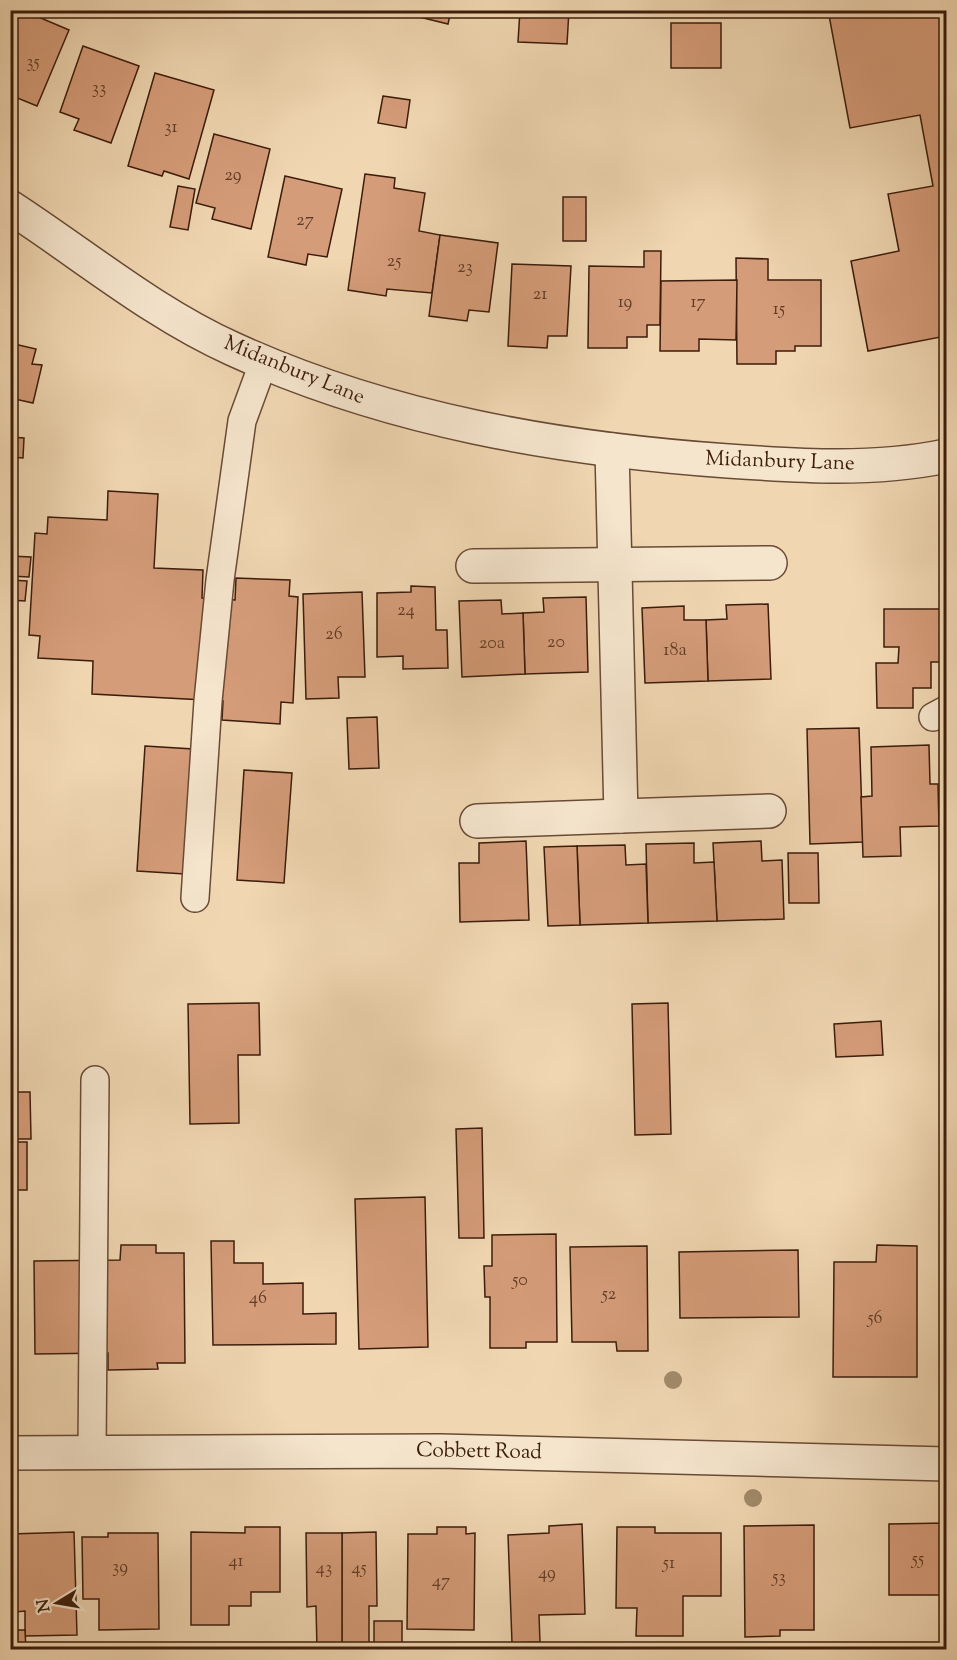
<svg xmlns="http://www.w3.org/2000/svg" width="957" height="1660" viewBox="0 0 957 1660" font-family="'Sorts Mill Goudy',serif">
	<rect width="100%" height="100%" fill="#f0d7b2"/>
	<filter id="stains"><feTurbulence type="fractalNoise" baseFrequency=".00333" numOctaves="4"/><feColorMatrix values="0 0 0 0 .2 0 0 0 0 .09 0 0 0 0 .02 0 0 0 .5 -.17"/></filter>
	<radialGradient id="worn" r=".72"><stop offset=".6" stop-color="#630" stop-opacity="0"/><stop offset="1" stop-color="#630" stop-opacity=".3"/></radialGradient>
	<!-- building -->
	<g fill="#d59c79" stroke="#3c1c0b" stroke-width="1.5">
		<path d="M13 10H22L69 30 37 106 10 95V17Z"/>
		<path d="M391 10H451L448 24Z"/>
		<path d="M520 10H569L567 44 518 42Z"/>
		<path d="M828 10H946V336L868 351 851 261 899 251 888 194 933 186 920 115 850 128Z"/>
		<rect x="671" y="23" width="50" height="45"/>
		<path d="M83 46 139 66 111 143 74 130 79 119 60 112Z"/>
		<path d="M155 73 214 90 189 179 164 171 162 176 128 166Z"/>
		<path d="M383 96 410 100 406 128 378 123Z"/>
		<path d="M214 134 270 149 251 229 212 219 215 208 196 203Z"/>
		<path d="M365 174 395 178 394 188 425 193 419 231 440 235 432 293 387 289 386 296 348 290Z"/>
		<path d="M285 176 342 189 327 257 308 254 306 265 268 257Z"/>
		<path d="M178 186 195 189 188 230 170 227Z"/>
		<rect x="563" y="197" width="23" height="44"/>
		<path d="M440 235 498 243 489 312 469 310 467 321 429 316Z"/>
		<path d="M644 251H661L660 325H647V337H627V348H588L589 266 644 267Z"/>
		<path d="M736 258 768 259V280H821V346H795V351H776V364H737Z"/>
		<path d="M512 264 571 266 567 336H548L547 348 508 346Z"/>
		<path d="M737 280 736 340 699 339V351H660L661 281Z"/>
		<path d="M10 343 36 349 32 364 42 365 33 403 10 398Z"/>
		<path d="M10 437 24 438 23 458 10 457Z"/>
		<path d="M108 491 158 494 154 568 203 570 202 598 235 600 236 578 290 580 289 596 298 597 293 703 281 702 280 724 222 720 223 701 92 694 93 661 38 658 40 636 29 635 35 533 47 534 48 517 107 520Z"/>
		<path d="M10 556 31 557 29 577 10 576Z"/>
		<path d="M10 580 27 581 25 601 10 600Z"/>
		<path d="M411 586 435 587 436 630H447L448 668 403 669V656L377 657V593L411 592Z"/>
		<path d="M362 592 365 677H338L339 698 306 699 303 594Z"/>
		<path d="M944 594H946V662H931V688H913V708H877L876 663H898L899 647H884V609H944Z"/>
		<path d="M586 597 588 672 525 674 523 613 544 612 543 598Z"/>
		<path d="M501 600 502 614 523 613 525 674 462 677 459 601Z"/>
		<path d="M768 604 771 679 708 681 706 620 727 619 726 605Z"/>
		<path d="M684 606V620H706L708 681 645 683 642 608Z"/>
		<path d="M377 717 379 768 349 769 347 718Z"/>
		<path d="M859 728 863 842 810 844 807 729Z"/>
		<path d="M929 745 930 784H938L939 826 900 827 901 856 863 857 861 797 872 796 871 747Z"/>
		<path d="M145 746 193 749 185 874 137 871Z"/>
		<path d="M244 770 292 773 284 883 237 880Z"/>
		<path d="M526 841 529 920 460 922 459 863H479V843Z"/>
		<path d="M761 841 762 861 782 860 784 919 717 921 713 843Z"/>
		<path d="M694 843V863L714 862 717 921 648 923 646 844Z"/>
		<path d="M625 845 626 865 646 864 648 923 580 925 577 846Z"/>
		<path d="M577 846 580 925 548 926 544 847Z"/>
		<path d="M788 853H818L819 903H789Z"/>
		<path d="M259 1003 260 1055H238L239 1123 190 1124 188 1004Z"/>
		<path d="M668 1003 671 1134 635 1135 632 1004Z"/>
		<path d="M881 1021 883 1055 836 1057 834 1024Z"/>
		<path d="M10 1092H30L31 1139H10Z"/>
		<path d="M482 1128 484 1238H459L456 1129Z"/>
		<rect x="10" y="1142" width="17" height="48"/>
		<path d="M425 1197 428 1347 359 1349 355 1199Z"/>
		<path d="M556 1234 557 1342H526V1348H490V1297H485L484 1266H492V1235Z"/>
		<path d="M211 1241H234V1263H263V1284L303 1283V1314L336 1313V1344L213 1345Z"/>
		<path d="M121 1245H156V1253H184L185 1363H157L158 1369 108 1370V1353L35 1354 34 1261 120 1260Z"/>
		<path d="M877 1245 917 1246V1377H833L834 1262H876Z"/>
		<path d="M647 1246 648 1351H617L616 1342H572L570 1247Z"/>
		<path d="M798 1250 799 1317 680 1318 679 1252Z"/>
		<path d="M946 1523V1595H889V1524Z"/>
		<path d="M582 1524 585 1614 539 1615 540 1642 512 1643 508 1535 549 1533V1526Z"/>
		<path d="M814 1525V1630H780V1636L745 1637 744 1526Z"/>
		<path d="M245 1527H280V1592H251V1606H229V1625H191V1532L245 1533Z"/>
		<path d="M437 1527H466V1534L475 1533 474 1630 407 1629 408 1534H437Z"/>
		<path d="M617 1527H655V1533H721V1596H683V1636H636L637 1608H616Z"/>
		<path d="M74 1532 77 1635 25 1636V1611L15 1612 11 1534Z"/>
		<path d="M376 1532 377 1606H369V1650H342V1533Z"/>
		<path d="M108 1533H158L159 1629 99 1630V1599H83L82 1537H108Z"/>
		<path d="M306 1533H342V1650H317L316 1606 307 1607Z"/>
		<rect x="374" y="1621" width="28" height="29"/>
		<path d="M10 1630H25L26 1650H10Z"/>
	</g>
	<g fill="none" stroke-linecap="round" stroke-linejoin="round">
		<!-- lane casing -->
		<g stroke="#694b35" stroke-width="30">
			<g id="lane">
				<path d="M933 717 946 710"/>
				<path d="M195 898 208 701 220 580 242 421 264 361"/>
				<path d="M92 1453 95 1080"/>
			</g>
		</g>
		<!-- street casing -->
		<g stroke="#694b35" stroke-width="36">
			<g id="street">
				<path d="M10 207C84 255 153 313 233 349 389 420 558 449 728 461 801 466 874 471 946 456"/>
				<path d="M612 450 621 816 769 811"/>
				<path d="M473 566 770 563"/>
				<path d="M477 821 621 816"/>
				<path d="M10 1453 440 1451 946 1464"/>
			</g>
		</g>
		<!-- lane -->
		<use href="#lane" stroke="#f5e5cd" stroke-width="27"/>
		<!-- street -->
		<use href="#street" stroke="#f5e5cd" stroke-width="33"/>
	</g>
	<!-- trees -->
	<g fill="#a28b6b">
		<circle cx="673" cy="1380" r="9"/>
		<circle cx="753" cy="1498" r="9"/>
	</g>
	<g text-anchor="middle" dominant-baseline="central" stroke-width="5" stroke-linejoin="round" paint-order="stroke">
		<!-- number labels -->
		<g font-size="18" fill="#623c26">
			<text x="33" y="63">35</text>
			<text x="99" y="89">33</text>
			<text x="171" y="128">31</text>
			<text x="233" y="176">29</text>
			<text x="305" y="221">27</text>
			<text x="394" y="262">25</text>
			<text x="465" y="268">23</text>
			<text x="540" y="295">21</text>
			<text x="625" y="303">19</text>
			<text x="698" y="303">17</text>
			<text x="779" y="310">15</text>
			<text x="406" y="611">24</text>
			<text x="334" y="635">26</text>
			<text x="556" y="643">20</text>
			<text x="492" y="644">20a</text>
			<text x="675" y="651">18a</text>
			<text x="520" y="1281">50</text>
			<text x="609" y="1295">52</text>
			<text x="258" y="1299">46</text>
			<text x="875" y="1319">56</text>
			<text x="918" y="1560">55</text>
			<text x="236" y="1562">41</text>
			<text x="669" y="1564">51</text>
			<text x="120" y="1568">39</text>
			<text x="324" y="1569">43</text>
			<text x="359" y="1569">45</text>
			<text x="547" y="1574">49</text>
			<text x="779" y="1578">53</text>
			<text x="441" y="1582">47</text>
		</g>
		<!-- street labels -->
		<g font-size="21" fill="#3c1c0b" stroke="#f5e5cd">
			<text transform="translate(294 371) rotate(22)">Midanbury Lane</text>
			<text transform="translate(780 462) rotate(2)">Midanbury Lane</text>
			<text transform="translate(479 1452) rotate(1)">Cobbett Road</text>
		</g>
	</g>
	<!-- margin -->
	<rect width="957" height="1660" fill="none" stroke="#f0d7b2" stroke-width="36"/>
	<rect x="12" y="12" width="933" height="1636" fill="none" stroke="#3c1c0b" stroke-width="3"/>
	<rect x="18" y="18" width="921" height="1624" fill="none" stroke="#3c1c0b" stroke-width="1.5"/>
	<!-- north arrow -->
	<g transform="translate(57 1603) rotate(259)" stroke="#f5e5cd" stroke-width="4.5" paint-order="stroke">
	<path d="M0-4.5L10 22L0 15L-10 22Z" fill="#3c1c0b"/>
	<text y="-9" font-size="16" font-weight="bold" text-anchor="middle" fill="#3c1c0b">N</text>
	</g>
	<rect width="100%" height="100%" filter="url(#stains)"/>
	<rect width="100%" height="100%" fill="url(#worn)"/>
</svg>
